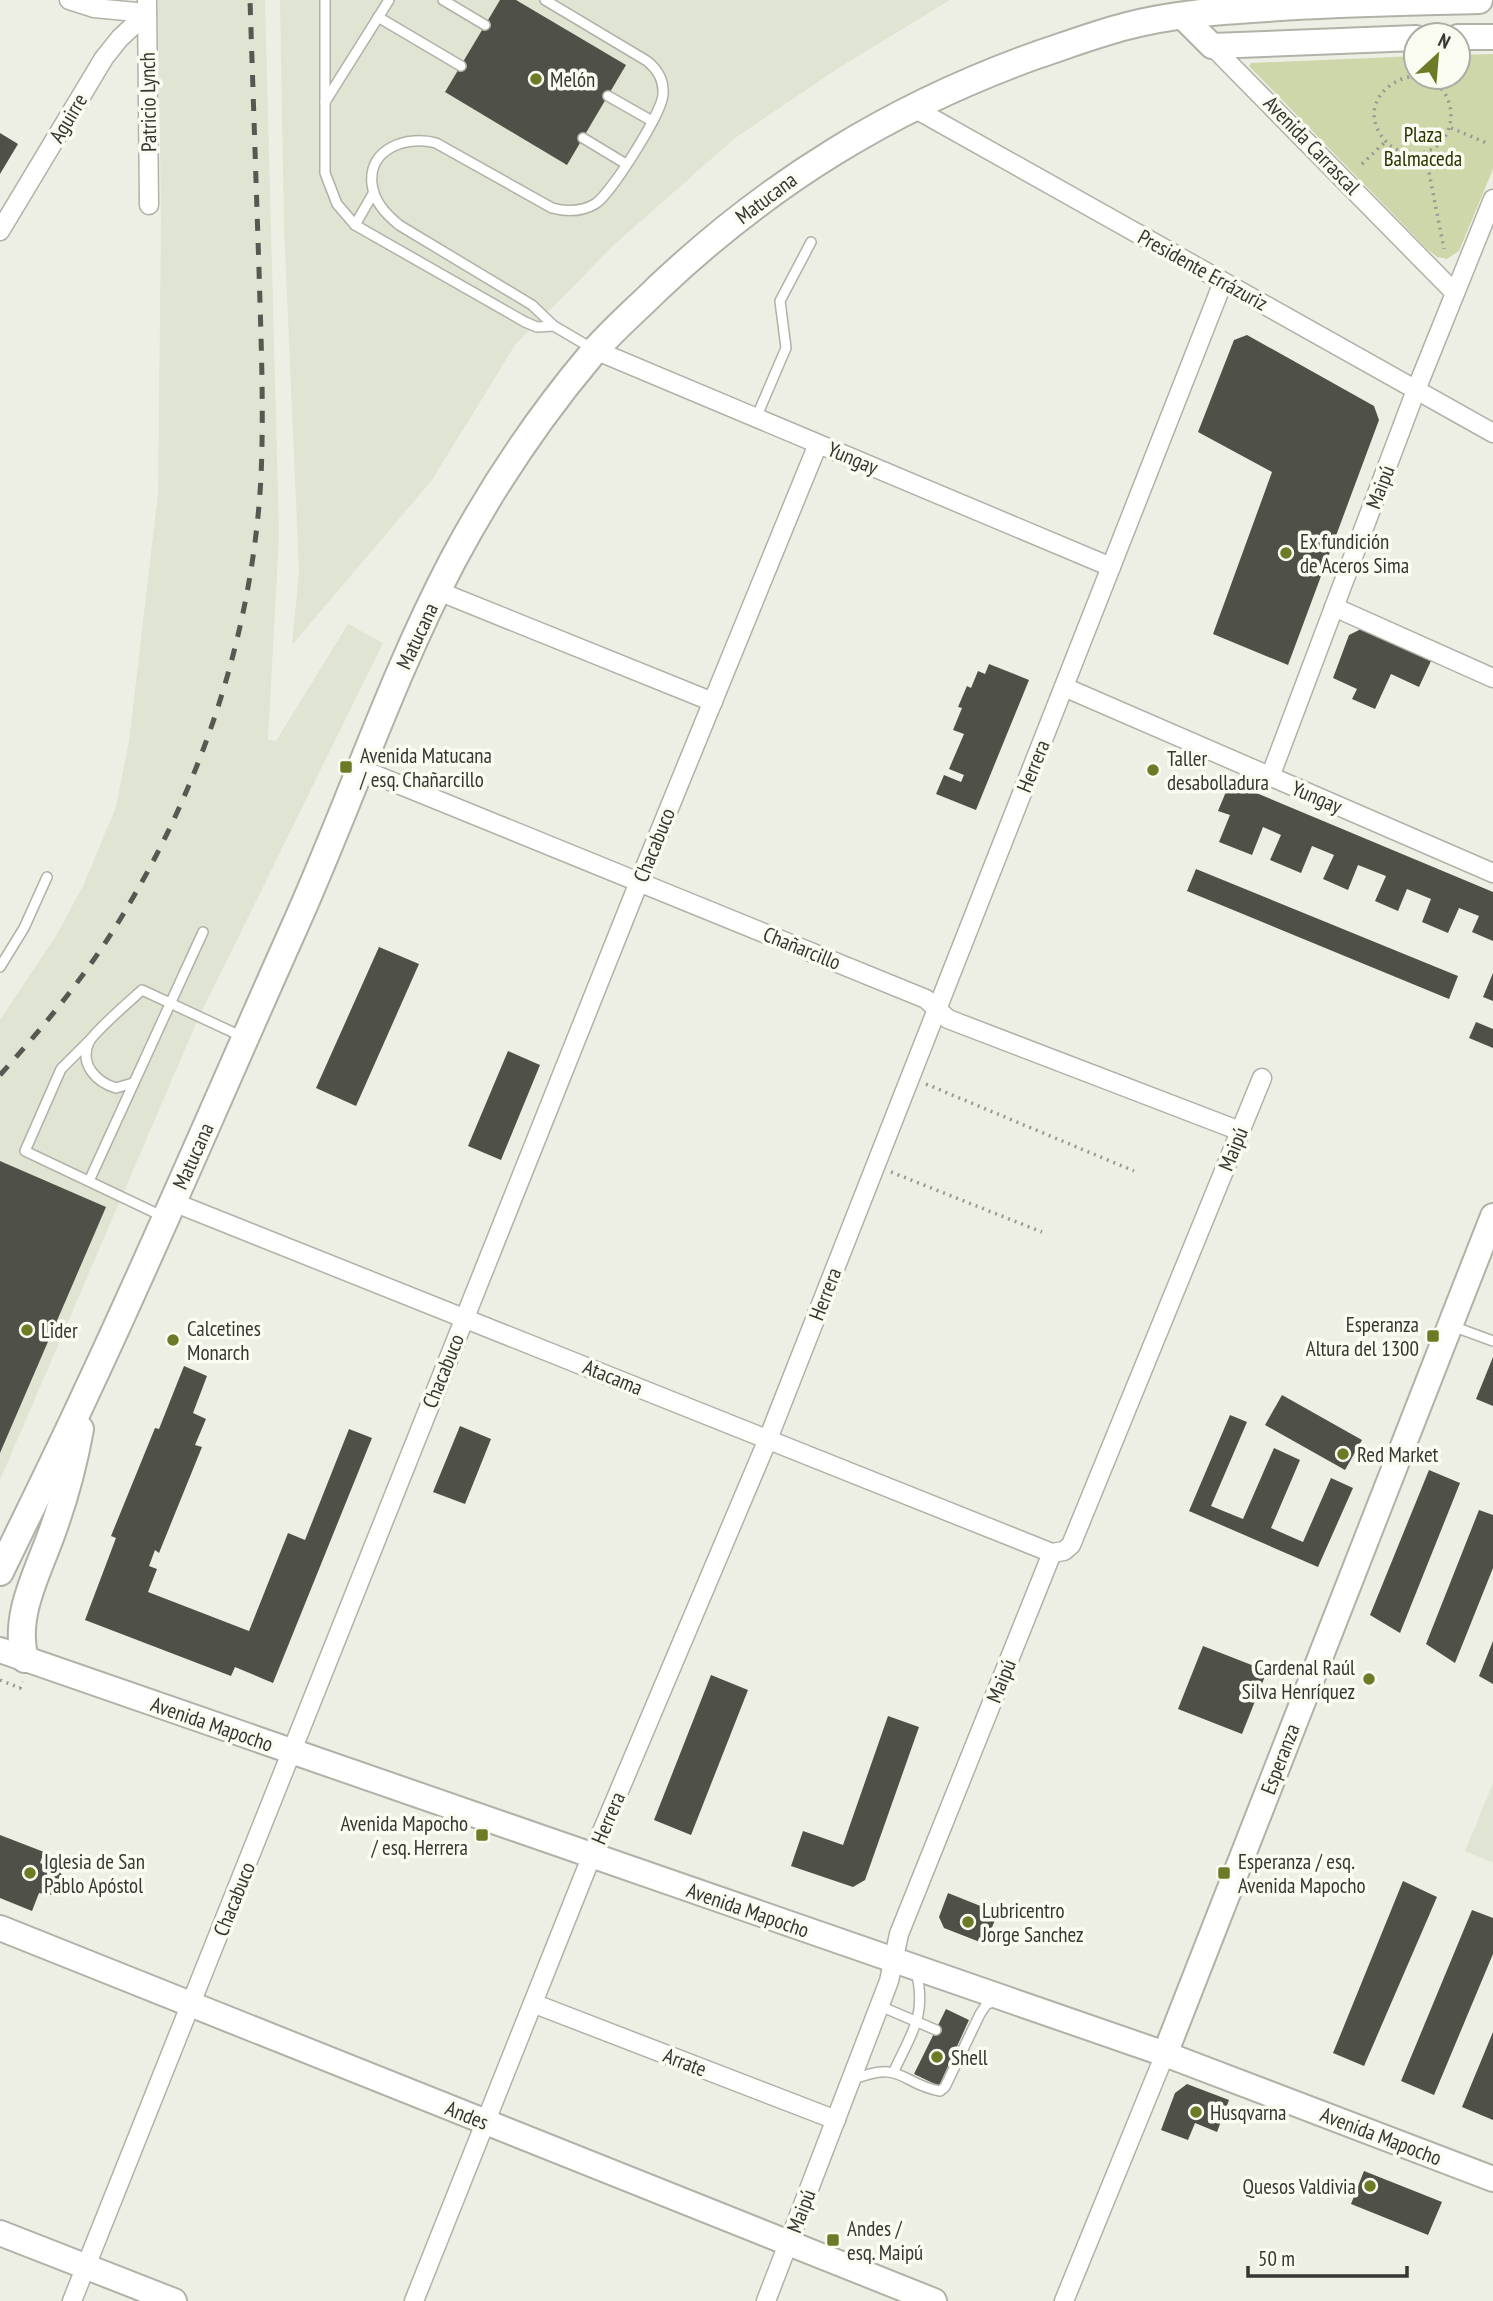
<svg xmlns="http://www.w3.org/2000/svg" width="1493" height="2301" viewBox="0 0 1493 2301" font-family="'PT Sans Narrow',sans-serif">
	<rect width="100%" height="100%" fill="#edefe4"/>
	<!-- built -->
	<g fill="#e0e4d2">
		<path d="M158 0H265L279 535 268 740 276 741 348 624 383 643 199 1017 0 1480V1020L56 936 83 886 116 807 129 741 158 494 161 219Z"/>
		<path d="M280 0H950L837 69 735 138 615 244 515 345 432 480 292 645 299 571 284 227Z"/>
		<path d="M1493 1783V1863L1465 1851Z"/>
	</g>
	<!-- green -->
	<path fill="#ced7aa" d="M1493 54V169L1459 251 1447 259 1437 257 1426 248 1249 66 1251 63 1416 56V77H1458V55Z"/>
	<!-- building -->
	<g fill="#4f5148">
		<path d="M500 0H516L626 65 567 165 445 92Z"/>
		<path d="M0 133 18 144 0 174Z"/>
		<path d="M1247 335 1374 406 1379 420 1288 665 1213 634 1272 472 1198 432 1234 340Z"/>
		<path d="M1361 629 1431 661 1419 687 1391 674 1375 709 1352 699 1357 689 1333 678 1349 635Z"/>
		<path d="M989 664 1029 680 976 810 936 794 944 775 961 782 964 775 949 769 964 734 953 730 962 708 958 707 967 686 971 688 978 671 985 674Z"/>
		<path d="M1230 782 1493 892V941L1472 932 1479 916 1459 908 1448 933 1422 922 1431 899 1407 889 1398 911 1375 901 1386 876 1358 865 1348 890 1323 879 1334 855 1312 846 1301 873 1270 860 1281 835 1263 827 1252 855 1219 842 1230 815 1218 811Z"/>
		<path d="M1196 869 1458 976 1449 999 1187 891Z"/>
		<path d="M379 947 419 964 356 1106 316 1088Z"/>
		<path d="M1493 973V1001L1483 997Z"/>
		<path d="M1476 1022 1493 1029V1048L1469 1038Z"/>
		<path d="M508 1051 540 1065 501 1160 468 1146Z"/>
		<path d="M0 1161 106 1207 0 1453Z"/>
		<path d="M1493 1357V1406L1476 1399Z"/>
		<path d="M184 1366 207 1376 193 1413 206 1419 195 1445 202 1447 159 1553 155 1550 149 1566 157 1569 148 1592 249 1631 288 1533 305 1540 349 1429 372 1438 273 1683 235 1667 231 1676 85 1620 116 1538 111 1536 155 1428 159 1429Z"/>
		<path d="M1282 1395 1362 1440 1345 1470 1265 1425Z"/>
		<path d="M1230 1415 1247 1422 1211 1506 1243 1519 1274 1448 1300 1460 1271 1528 1303 1542 1331 1478 1353 1488 1318 1567 1189 1511Z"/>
		<path d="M460 1426 491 1439 465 1504 433 1492Z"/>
		<path d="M1429 1470 1460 1483 1400 1633 1370 1615Z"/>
		<path d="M1479 1510 1493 1515V1568L1455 1663 1426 1644Z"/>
		<path d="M1493 1641V1684L1479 1676Z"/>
		<path d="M1203 1646 1267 1671 1242 1734 1178 1709Z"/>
		<path d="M711 1675 748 1690 691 1835 654 1820Z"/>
		<path d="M888 1716 919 1727 865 1880 853 1887 791 1866 803 1831 843 1845Z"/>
		<path d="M0 1835 44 1852 40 1863 59 1871 62 1875 63 1880 60 1890 50 1895 39 1893 32 1911 0 1898Z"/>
		<path d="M1403 1881 1437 1897 1364 2066 1333 2053Z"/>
		<path d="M948 1893 998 1913 985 1944 944 1928 939 1917Z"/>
		<path d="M1472 1910 1493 1918V1954L1434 2095 1401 2081Z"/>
		<path d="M946 2009 969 2020 939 2086 914 2074Z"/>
		<path d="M1493 2032V2120L1462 2107Z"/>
		<path d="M1187 2084 1229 2100 1217 2132 1195 2123 1188 2140 1161 2130 1175 2093Z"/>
		<path d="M1364 2171 1442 2202 1428 2235 1351 2204Z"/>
	</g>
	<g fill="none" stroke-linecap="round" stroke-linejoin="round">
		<!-- lane casing -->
		<g stroke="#b0b2a8" stroke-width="12">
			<g id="lane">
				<path d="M325 0V173L337 204 355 225 525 322 537 327 554 326"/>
				<path d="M443 0 485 25"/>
				<path d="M545 0 647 61C657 69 664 80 663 94 663 112 610 195 595 204 581 212 567 212 552 208L436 143C408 135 368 148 372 184 374 202 386 214 399 225L532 305 554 326 593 349"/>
				<path d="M378 17 461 66"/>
				<path d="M608 96 652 121"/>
				<path d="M325 102 389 0"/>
				<path d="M583 138 626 164"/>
				<path d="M355 225 374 192"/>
				<path d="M756 418 786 348 780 301 811 242"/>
				<path d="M0 967 24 928 47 877"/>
				<path d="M90 1040 61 1069 25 1151 164 1217"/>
				<path d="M133 1083 116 1088C96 1082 79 1064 89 1042 95 1031 131 1000 142 990L243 1037"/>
				<path d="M89 1181 203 932"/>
				<path d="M1452 1326 1493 1341"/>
				<path d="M880 2006 936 2030"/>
				<path d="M894 2071C912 2032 927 2015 916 1971"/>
				<path d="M852 2080C903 2059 900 2084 940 2091L945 2087 980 2014 986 2005 996 2000"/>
			</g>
		</g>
		<!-- street casing -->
		<g stroke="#b0b2a8" stroke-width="21">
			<g id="street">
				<path d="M69 0 94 8 147 13"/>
				<path d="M147 0 149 205"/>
				<path d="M1212 46 1455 293"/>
				<path d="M912 107 1493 433"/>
				<path d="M0 231 104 58 120 38 147 13"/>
				<path d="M595 350 1111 567"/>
				<path d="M438 591 713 702"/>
				<path d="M1334 607 1493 678"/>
				<path d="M1064 687 1493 873"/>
				<path d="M361 769 926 999 948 1019 1240 1131"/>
				<path d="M1270 777 1416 390 1493 199"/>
				<path d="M173 1202 1052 1553 1064 1551 1071 1545 1262 1078"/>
				<path d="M535 2004 836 2120"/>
				<path d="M72 2301 639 882 818 444"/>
				<path d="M414 2301 592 1855 768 1439 1223 282"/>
				<path d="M766 2301 889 1981 899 1934 1052 1553"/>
				<path d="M1064 2301 1165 2054"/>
			</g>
		</g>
		<!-- secondary casing -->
		<g stroke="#b0b2a8" stroke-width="28">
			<g id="secondary">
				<path d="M1181 15 1212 46 1416 38"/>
				<path d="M1458 37H1493"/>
				<path d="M0 1650 1165 2054 1493 2179"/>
				<path d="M0 1928 934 2301"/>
				<path d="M1165 2054 1493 1216"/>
				<path d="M0 2233 174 2301"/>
			</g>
		</g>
		<!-- primary casing -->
		<g stroke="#b0b2a8" stroke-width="30">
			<g id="primary">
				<path d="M0 1572C29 1512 59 1452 87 1391 159 1238 225 1082 294 928 349 806 391 678 453 560 492 487 538 418 591 355 611 331 636 310 658 288 770 182 892 107 1037 55 1067 45 1096 34 1127 26 1173 14 1219 11 1267 8 1337 3 1408 2 1479 0"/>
				<path d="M25 1659C12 1614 41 1567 55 1524 66 1493 74 1462 80 1429"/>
			</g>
		</g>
		<!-- path -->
		<g stroke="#989a92" stroke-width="3.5" stroke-dasharray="2 5" stroke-linecap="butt">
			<path d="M1416 76C1389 78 1363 103 1379 132 1385 143 1395 151 1408 153 1456 160 1468 90 1422 77"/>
			<path d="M1451 128 1489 144"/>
			<path d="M1425 152 1444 249"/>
			<path d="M1362 164 1385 142"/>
			<path d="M926 1084 1134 1171"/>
			<path d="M891 1172 1042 1232"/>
			<path d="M0 1680 20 1688 23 1682"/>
		</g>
		<!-- lane -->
		<use href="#lane" stroke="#fff" stroke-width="9"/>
		<!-- street -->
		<use href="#street" stroke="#fff" stroke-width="18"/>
		<!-- secondary -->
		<use href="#secondary" stroke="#fff" stroke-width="24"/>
		<!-- primary -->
		<use href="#primary" stroke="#fff" stroke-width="26"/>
		<!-- rail -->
		<path stroke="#575852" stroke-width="5" stroke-dasharray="12 12" stroke-linecap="butt" d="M0 1075C47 1023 93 967 128 906 205 777 253 627 261 477 264 408 261 338 259 270 256 180 253 90 250 0"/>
	</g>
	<!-- markers -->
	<g fill="#6d7a26" stroke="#fafcf1" stroke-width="2.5">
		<circle cx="536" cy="79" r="7"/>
		<circle cx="1286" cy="553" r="7"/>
		<rect x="339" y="760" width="14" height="14" rx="3.5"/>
		<circle cx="1153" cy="770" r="7"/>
		<circle cx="27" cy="1330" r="7"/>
		<rect x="1426" y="1329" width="14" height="14" rx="3.5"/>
		<circle cx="173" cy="1340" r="7"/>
		<circle cx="1343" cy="1454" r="7"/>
		<circle cx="1369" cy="1679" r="7"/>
		<rect x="475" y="1828" width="14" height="14" rx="3.5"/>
		<circle cx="30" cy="1873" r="7"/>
		<rect x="1217" y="1866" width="14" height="14" rx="3.5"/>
		<circle cx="968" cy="1922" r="7"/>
		<circle cx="937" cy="2057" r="7"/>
		<circle cx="1196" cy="2112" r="7"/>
		<circle cx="1370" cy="2186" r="7"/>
		<rect x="826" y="2233" width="14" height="14" rx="3.5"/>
	</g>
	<g text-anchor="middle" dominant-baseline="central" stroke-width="7" stroke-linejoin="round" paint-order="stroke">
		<!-- poi labels -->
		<g font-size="21" fill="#363732" stroke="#fafcf1" text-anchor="start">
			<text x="550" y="79">Melón</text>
			<text x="1300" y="541">Ex fundición<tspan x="1300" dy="24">de Aceros Sima</tspan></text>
			<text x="360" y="755">Avenida Matucana<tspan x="360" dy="24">/ esq. Chañarcillo</tspan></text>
			<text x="1167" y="758">Taller<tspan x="1167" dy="24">desabolladura</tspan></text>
			<text x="1419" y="1324" text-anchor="end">Esperanza<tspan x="1419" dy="24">Altura del 1300</tspan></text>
			<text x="187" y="1328">Calcetines<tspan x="187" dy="24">Monarch</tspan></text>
			<text x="41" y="1330">Lider</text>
			<text x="1357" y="1454">Red Market</text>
			<text x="1355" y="1667" text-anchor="end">Cardenal Raúl<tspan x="1355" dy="24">Silva Henríquez</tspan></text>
			<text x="468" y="1823" text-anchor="end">Avenida Mapocho<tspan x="468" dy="24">/ esq. Herrera</tspan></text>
			<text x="44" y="1861">Iglesia de San<tspan x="44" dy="24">Pablo Apóstol</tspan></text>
			<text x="1238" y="1861">Esperanza / esq.<tspan x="1238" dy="24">Avenida Mapocho</tspan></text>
			<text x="982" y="1910">Lubricentro<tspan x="982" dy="24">Jorge Sanchez</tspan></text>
			<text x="951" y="2057">Shell</text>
			<text x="1210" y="2112">Husqvarna</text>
			<text x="1356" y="2186" text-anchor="end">Quesos Valdivia</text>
			<text x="847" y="2228">Andes /<tspan x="847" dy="24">esq. Maipú</tspan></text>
		</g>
		<!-- street labels -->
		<g font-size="21" fill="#363732" stroke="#fafcf1">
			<text transform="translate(148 102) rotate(-91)">Patricio Lynch</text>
			<text transform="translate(68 118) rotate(-59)">Aguirre</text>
			<text transform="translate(1312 145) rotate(46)">Avenida Carrascal</text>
			<text transform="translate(766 198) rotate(-37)">Matucana</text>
			<text transform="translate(1203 270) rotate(29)">Presidente Errázuriz</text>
			<text transform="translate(853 458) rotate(23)">Yungay</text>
			<text transform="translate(1380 487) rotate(-69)">Maipú</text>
			<text transform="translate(417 636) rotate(-65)">Matucana</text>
			<text transform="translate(1033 766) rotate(-68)">Herrera</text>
			<text transform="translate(1317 797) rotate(23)">Yungay</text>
			<text transform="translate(654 845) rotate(-68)">Chacabuco</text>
			<text transform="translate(802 948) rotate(22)">Chañarcillo</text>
			<text transform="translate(1233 1149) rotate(-68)">Maipú</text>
			<text transform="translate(193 1156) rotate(-66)">Matucana</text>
			<text transform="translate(825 1294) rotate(-69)">Herrera</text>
			<text transform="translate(443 1371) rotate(-68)">Chacabuco</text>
			<text transform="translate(613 1377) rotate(22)">Atacama</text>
			<text transform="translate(1001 1681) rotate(-68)">Maipú</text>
			<text transform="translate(212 1724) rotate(19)">Avenida Mapocho</text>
			<text transform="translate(1280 1759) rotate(-69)">Esperanza</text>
			<text transform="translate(608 1818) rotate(-67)">Herrera</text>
			<text transform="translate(234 1899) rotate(-68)">Chacabuco</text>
			<text transform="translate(748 1910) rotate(19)">Avenida Mapocho</text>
			<text transform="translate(685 2062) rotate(21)">Arrate</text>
			<text transform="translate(467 2115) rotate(22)">Andes</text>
			<text transform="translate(1381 2136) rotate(21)">Avenida Mapocho</text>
			<text transform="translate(801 2211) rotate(-69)">Maipú</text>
		</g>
		<!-- park labels -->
		<g font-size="21" fill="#2c3300" stroke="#fafcf1">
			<text x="1423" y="134">Plaza<tspan x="1423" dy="24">Balmaceda</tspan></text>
		</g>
	</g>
	<!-- north arrow -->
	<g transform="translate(1437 56) rotate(26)"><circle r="33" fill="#fafcf1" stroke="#acada5" stroke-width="2"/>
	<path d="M0-5L12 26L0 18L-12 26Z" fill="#6d7a26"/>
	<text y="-10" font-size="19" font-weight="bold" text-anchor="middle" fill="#363732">N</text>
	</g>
	<!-- scale -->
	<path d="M1248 2266v10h159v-10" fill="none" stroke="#363732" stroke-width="3.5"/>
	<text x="1258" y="2266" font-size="21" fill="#363732" stroke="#fafcf1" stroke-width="5" paint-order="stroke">50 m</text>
</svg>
